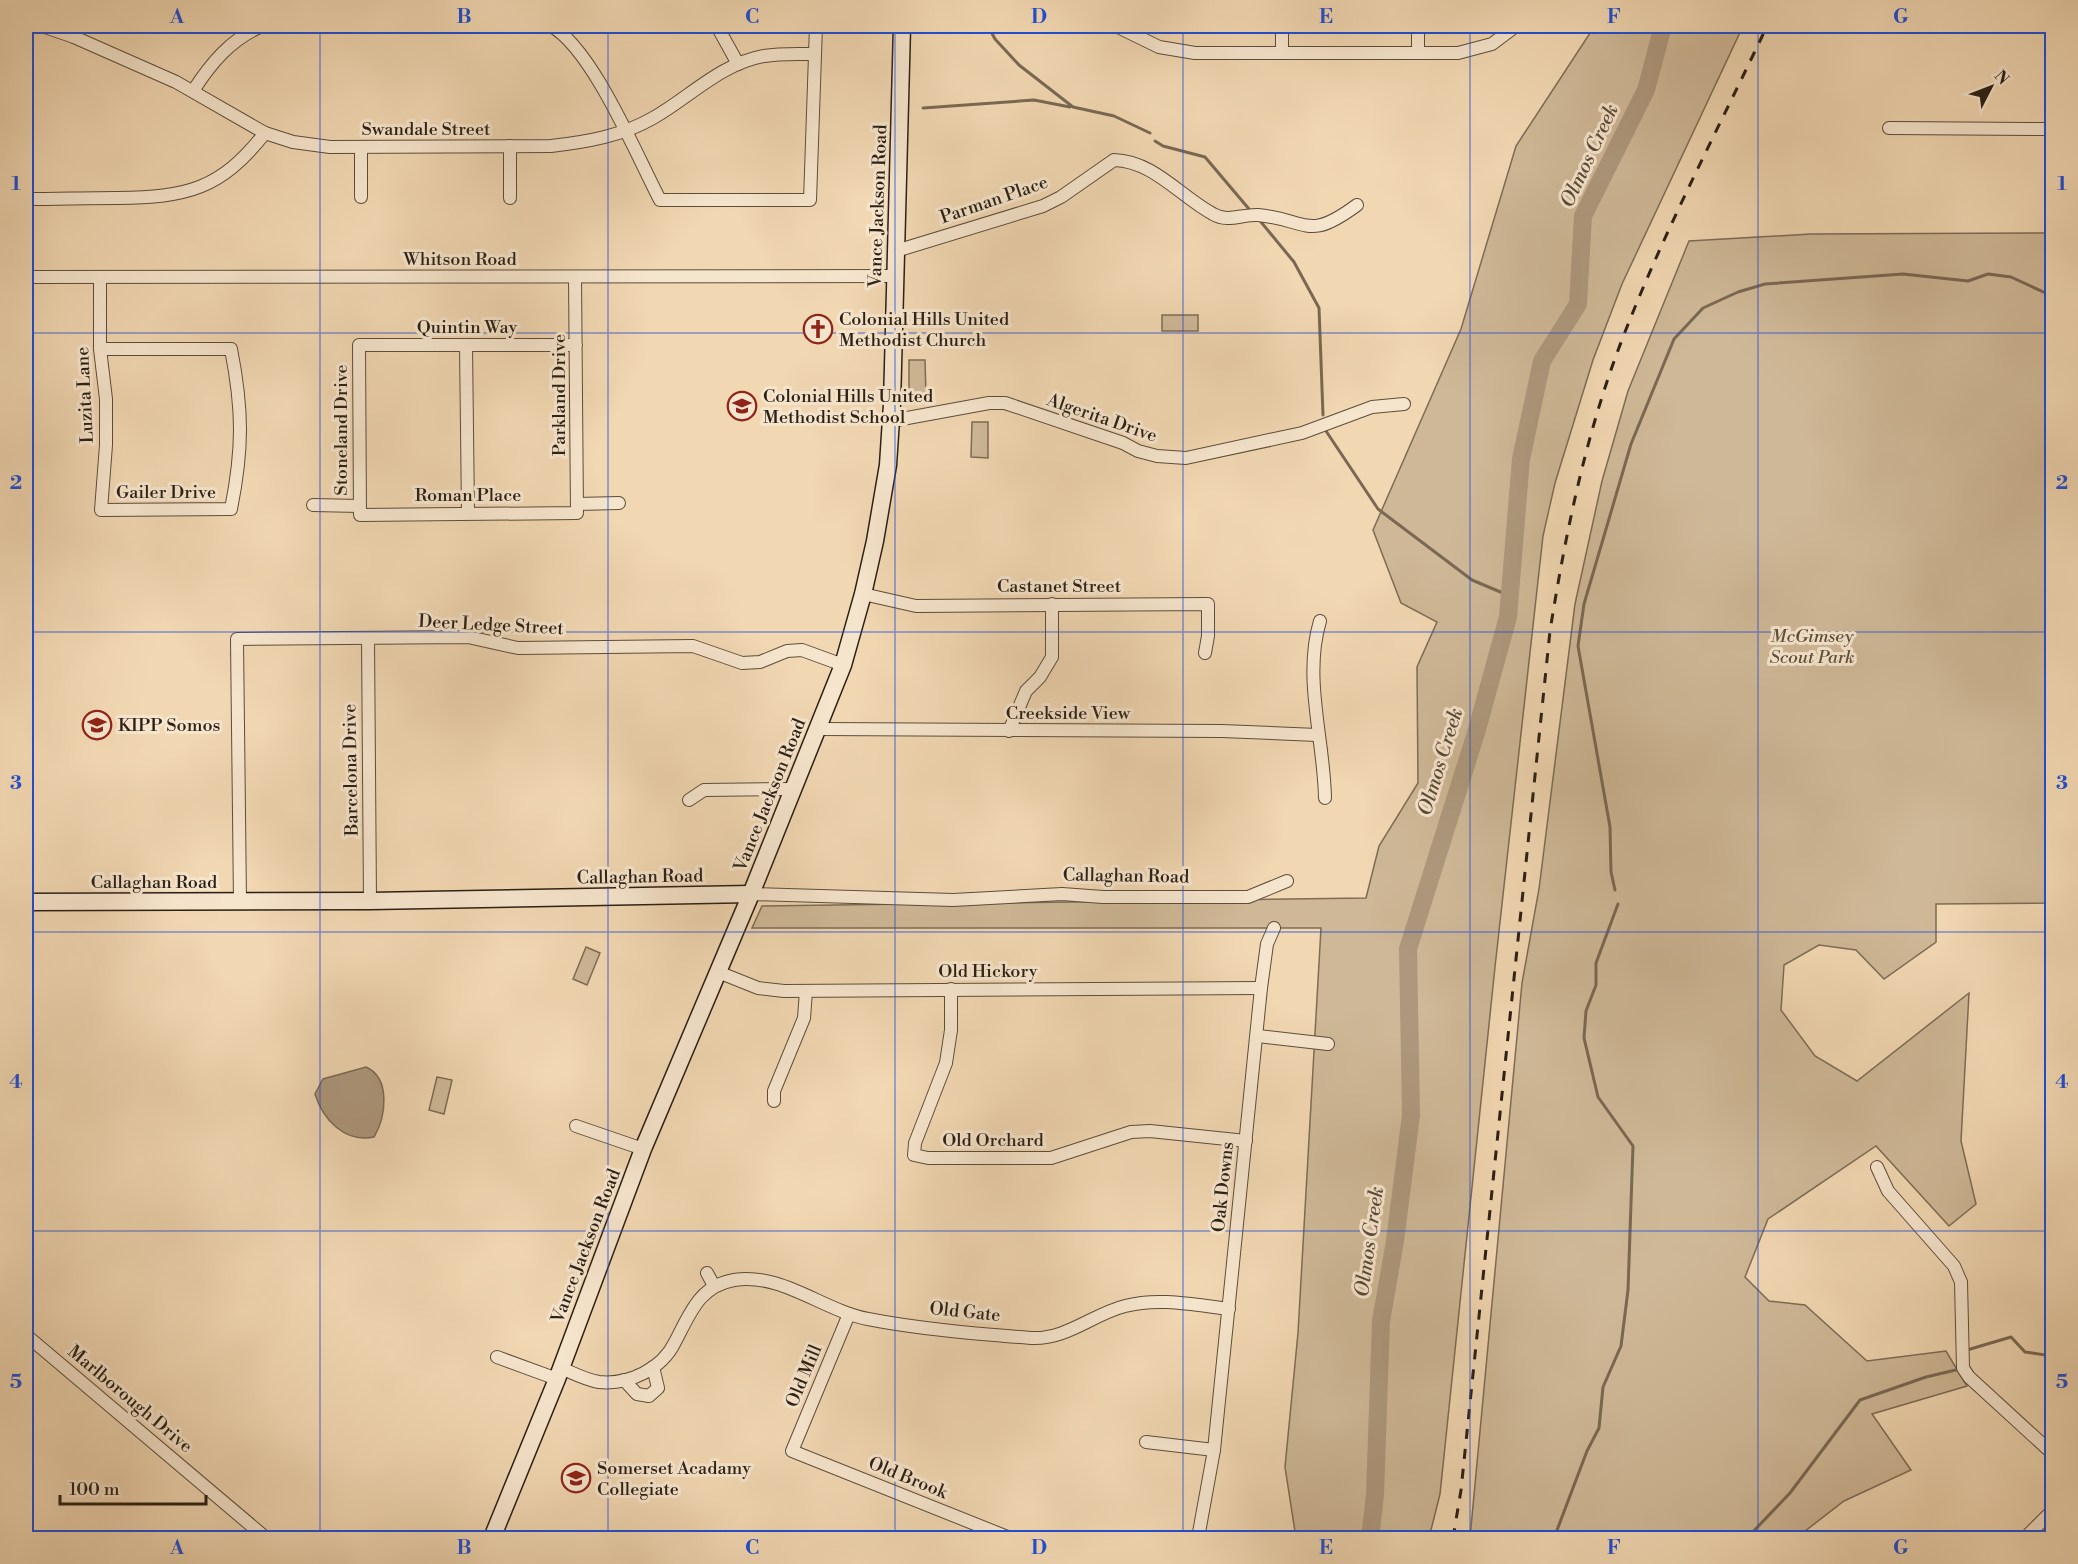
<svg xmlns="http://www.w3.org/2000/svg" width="2078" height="1564" viewBox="0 0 2078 1564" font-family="'Libre Bodoni',serif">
	<rect width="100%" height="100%" fill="#f1d7b2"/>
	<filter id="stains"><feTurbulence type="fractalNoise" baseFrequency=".00333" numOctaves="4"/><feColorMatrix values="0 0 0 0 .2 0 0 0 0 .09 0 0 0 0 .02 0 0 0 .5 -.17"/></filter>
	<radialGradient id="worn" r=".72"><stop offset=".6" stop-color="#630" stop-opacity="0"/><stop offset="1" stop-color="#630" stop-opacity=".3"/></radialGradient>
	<!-- green -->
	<g fill="#cfb897" stroke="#7d6c56" stroke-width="1.5">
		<path d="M1600 26H1743L1622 284 1593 360 1555 483 1543 536 1495 967 1440 1494 1429 1538H1296L1285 1467 1298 1333 1321 928H752L762 906 1366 898 1379 846 1418 783 1417 667 1437 622 1401 603 1373 530 1461 329 1516 146 1590 33Z"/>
		<path d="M2052 233V903L1936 904V942L1884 979 1856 950 1819 945 1784 965 1781 1010 1815 1056 1857 1081 1969 993 1961 1141 1976 1204 1949 1226 1876 1146 1768 1219 1745 1277 1769 1301 1805 1305 1867 1361 1946 1351 1967 1386 1872 1414 1911 1470 1844 1501 1796 1538H1470L1522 983 1539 889 1575 604 1602 481 1628 391 1689 241 1811 234Z"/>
		<rect x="1162" y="315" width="36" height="16"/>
		<path d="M909 360H925L926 395H909Z"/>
		<path d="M972 422H988V458L971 457Z"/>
		<path d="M586 947 600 953 587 985 573 979Z"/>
		<path d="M437 1077 452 1080 444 1114 429 1110Z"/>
	</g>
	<!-- water -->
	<path fill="#ae987d" stroke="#7a6853" stroke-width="1.5" d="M366 1067C391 1078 386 1117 374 1137 345 1143 323 1120 315 1094L323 1079Z"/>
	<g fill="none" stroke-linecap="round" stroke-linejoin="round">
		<!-- stream -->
		<g stroke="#7a6853" stroke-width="3">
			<path d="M988 26 995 39 1019 65 1073 107 1114 116 1150 133"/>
			<path d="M923 108 1034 100 1070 107"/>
			<path d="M1155 141 1163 146 1205 157 1249 209"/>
			<path d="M1261 222 1294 262 1319 308 1323 415"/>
			<path d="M1326 431 1378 509 1472 580 1510 596"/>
			<path d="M1615 890 1611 872 1610 827 1578 646 1584 604 1631 444 1674 339 1703 308 1738 292 1765 284 1903 274 1968 281 1988 274 2011 277 2052 296"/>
			<path d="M1967 1350 2011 1337 2025 1352 2052 1356"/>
			<path d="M1554 1538 1587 1451 1599 1428 1603 1387 1621 1346 1628 1290 1633 1146 1598 1097 1584 1038 1586 1011 1596 985V963L1618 904"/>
			<path d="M1747 1538 1790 1493 1860 1400 1926 1377 1960 1369"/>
		</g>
		<!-- river -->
		<path stroke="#ae987d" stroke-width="18" d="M1370 1538 1375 1495 1381 1321 1395 1241 1411 1115 1408 949 1476 733 1508 617 1521 459 1542 361 1578 304 1583 216 1646 90 1663 26"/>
		<!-- street casing -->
		<g stroke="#5c4d3c" stroke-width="14">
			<g id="street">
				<path d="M42 26 74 37 176 82 265 133 293 142 330 147 551 146C586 142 622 136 653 118 690 97 720 64 764 56 781 53 798 54 815 54"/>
				<path d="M551 26C592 48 637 156 660 200H810L816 26"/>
				<path d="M717 26 738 64"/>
				<path d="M1116 26 1159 47 1195 53H1458L1492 44 1516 26"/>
				<path d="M1282 26V53"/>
				<path d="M1418 26V53"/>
				<path d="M74 37 80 26"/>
				<path d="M193 91C211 63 231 39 262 26"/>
				<path d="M1889 128 2052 129"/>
				<path d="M510 146V198"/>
				<path d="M361 147V197"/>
				<path d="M26 199C56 199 87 198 117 198 187 197 220 190 265 133"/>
				<path d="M896 251 1043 206 1061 197 1114 160C1153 161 1180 196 1213 214 1228 223 1242 214 1258 215 1309 220 1307 242 1357 205"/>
				<path d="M26 277 895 276"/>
				<path d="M100 277V349L106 399V445L101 510 231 509C243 449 243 410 231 349H100"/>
				<path d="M575 277 577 513 360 515 359 345H576"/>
				<path d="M466 345 468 513"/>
				<path d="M891 421 989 403H1005L1123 443 1138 451 1157 456 1186 458 1302 433 1372 407 1404 404"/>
				<path d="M577 504 619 503"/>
				<path d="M313 505 360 506"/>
				<path d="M863 594 916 606 1208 604V636L1205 653"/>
				<path d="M1320 621C1303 678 1324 739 1325 798"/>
				<path d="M368 638 370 901"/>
				<path d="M818 729 1222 731 1317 735"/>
				<path d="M1009 731 1026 691 1040 677 1052 657V604"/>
				<path d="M689 800 704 790 793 789"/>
				<path d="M751 894 953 900 1062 894 1103 897H1248L1287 881"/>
				<path d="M240 902 237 639 468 637 518 648 693 646 742 663 760 662 787 651 802 650 843 665"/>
				<path d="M718 972 758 988 784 991 1261 988"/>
				<path d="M951 989V1030L946 1063 915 1143 914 1155 928 1158H1051L1131 1132 1150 1131 1246 1141"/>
				<path d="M1258 1036 1328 1044"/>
				<path d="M774 1101V1091L804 1018 806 991"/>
				<path d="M576 1126 643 1149"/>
				<path d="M1877 1167 1888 1191 1954 1266 1961 1282 1963 1368 1969 1377 2052 1453"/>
				<path d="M707 1273 714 1286"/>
				<path d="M849 1314 792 1451 1010 1538"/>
				<path d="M26 1335 266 1538"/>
				<path d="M497 1357 557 1379"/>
				<path d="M561 1368C573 1373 586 1380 599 1382 629 1385 662 1369 675 1342 690 1314 699 1286 734 1280 781 1272 824 1311 868 1319 918 1329 980 1334 1031 1338 1066 1340 1093 1314 1125 1306 1159 1297 1195 1305 1229 1309"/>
				<path d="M624 1380 637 1394 649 1396 658 1388 653 1367"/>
				<path d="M1146 1442 1214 1450"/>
				<path d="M1198 1538 1214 1450 1261 988 1267 944 1274 928"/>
				<path d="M2025 1538 2052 1511"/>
			</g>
		</g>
		<!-- secondary casing -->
		<g stroke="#2b1f15" stroke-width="19">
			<g id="secondary">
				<path d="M26 902 370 901 751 894"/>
				<path d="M492 1538 557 1379 643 1149 751 894 843 665 863 594 875 541 888 465 892 404 902 26"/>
			</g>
		</g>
		<!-- street -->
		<use href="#street" stroke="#f6e5cd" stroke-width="12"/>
		<!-- secondary -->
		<use href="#secondary" stroke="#f6e5cd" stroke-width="16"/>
		<!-- rail -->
		<path stroke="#2b1f15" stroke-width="3" stroke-dasharray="10 10" stroke-linecap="butt" d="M1453 1538 1461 1490 1550 631C1565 537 1584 443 1617 353 1659 240 1716 134 1767 26"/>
	</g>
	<!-- grid -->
	<path fill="none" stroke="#1d4ed8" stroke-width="1.5" stroke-opacity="0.55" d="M320 26V1538M608 26V1538M895 26V1538M1183 26V1538M1470 26V1538M1758 26V1538M26 333H2052M26 632H2052M26 932H2052M26 1231H2052"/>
	<!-- icons -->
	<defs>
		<g id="church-ring" transform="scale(1.5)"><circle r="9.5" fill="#f6e5cd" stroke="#8f2418" stroke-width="1.5"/><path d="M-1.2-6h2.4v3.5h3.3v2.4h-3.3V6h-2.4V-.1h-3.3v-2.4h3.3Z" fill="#8f2418"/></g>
		<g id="school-ring" transform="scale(1.5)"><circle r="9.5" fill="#f6e5cd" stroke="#8f2418" stroke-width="1.5"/><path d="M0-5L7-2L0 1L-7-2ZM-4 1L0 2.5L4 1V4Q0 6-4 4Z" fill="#8f2418"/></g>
	</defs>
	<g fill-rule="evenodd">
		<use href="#church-ring" x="818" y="329"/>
		<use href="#school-ring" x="742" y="406"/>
		<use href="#school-ring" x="97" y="725"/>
		<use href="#school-ring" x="576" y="1478"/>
	</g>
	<g text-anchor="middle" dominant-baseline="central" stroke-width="6" stroke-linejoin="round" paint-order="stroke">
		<!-- street labels -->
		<g font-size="18" fill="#2b1f15" stroke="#f6e5cd">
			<text x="426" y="129">Swandale Street</text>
			<text transform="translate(994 200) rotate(-19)">Parman Place</text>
			<text transform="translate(878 206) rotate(-88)">Vance Jackson Road</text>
			<text x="460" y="259">Whitson Road</text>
			<text x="467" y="327">Quintin Way</text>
			<text transform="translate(85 395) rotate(-93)">Luzita Lane</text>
			<text transform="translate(559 395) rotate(-90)">Parkland Drive</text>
			<text transform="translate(1102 418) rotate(19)">Algerita Drive</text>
			<text transform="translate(341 430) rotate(-90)">Stoneland Drive</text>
			<text x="166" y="492">Gailer Drive</text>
			<text x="468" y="495">Roman Place</text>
			<text x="1059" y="586">Castanet Street</text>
			<text transform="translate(491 625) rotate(3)">Deer Ledge Street</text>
			<text x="1068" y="713">Creekside View</text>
			<text transform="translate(351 770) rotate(-91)">Barcelona Drive</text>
			<text transform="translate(770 795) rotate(-68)">Vance Jackson Road</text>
			<text transform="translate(1126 876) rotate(1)">Callaghan Road</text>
			<text transform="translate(640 877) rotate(-1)">Callaghan Road</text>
			<text x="154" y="882">Callaghan Road</text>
			<text x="988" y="971">Old Hickory</text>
			<text x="993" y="1140">Old Orchard</text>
			<text transform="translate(1223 1187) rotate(-84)">Oak Downs</text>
			<text transform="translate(586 1246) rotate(-69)">Vance Jackson Road</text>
			<text transform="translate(965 1312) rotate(6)">Old Gate</text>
			<text transform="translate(804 1376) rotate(-67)">Old Mill</text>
			<text transform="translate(130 1399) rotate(40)">Marlborough Drive</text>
			<text transform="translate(908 1478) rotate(22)">Old Brook</text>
		</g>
		<!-- poi labels -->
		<g font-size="18" fill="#2b1f15" stroke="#f6e5cd" text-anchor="start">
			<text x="839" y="319">Colonial Hills United<tspan x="839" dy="21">Methodist Church</tspan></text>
			<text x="763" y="396">Colonial Hills United<tspan x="763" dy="21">Methodist School</tspan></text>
			<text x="118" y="725">KIPP Somos</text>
			<text x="597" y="1468">Somerset Acadamy<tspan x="597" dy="21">Collegiate</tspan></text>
		</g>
		<!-- park labels -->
		<g font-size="18" font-style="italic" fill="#5c4d3c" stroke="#f6e5cd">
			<text x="1812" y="636">McGimsey<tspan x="1812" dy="21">Scout Park</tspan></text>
		</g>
		<!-- water labels -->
		<g font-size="20" font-style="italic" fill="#594939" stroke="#f6e5cd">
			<text transform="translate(1590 156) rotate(-65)">Olmos Creek</text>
			<text transform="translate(1441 762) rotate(-73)">Olmos Creek</text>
			<text transform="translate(1370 1242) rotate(-82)">Olmos Creek</text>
		</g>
	</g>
	<!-- margin -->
	<rect width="2078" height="1564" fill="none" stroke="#f1d7b2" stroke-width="66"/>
	<!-- north arrow -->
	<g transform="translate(1991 87) rotate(48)" stroke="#f6e5cd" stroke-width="4.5" paint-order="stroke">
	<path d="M0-4.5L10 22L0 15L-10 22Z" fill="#2b1f15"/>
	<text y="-9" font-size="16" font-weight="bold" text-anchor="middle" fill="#2b1f15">N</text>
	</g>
	<!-- scale -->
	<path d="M60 1495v9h146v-9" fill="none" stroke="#2b1f15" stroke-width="3"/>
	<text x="69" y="1495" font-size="18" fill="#2b1f15" stroke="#f6e5cd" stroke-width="4.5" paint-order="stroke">100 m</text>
	<rect x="33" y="33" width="2012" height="1498" fill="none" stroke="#1d4ed8" stroke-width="2"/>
	<g font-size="20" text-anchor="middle" font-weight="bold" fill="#1d4ed8">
		<text x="177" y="23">A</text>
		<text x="464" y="23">B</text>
		<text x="752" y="23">C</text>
		<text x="1039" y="23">D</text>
		<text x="1326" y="23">E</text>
		<text x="1614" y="23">F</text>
		<text x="1901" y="23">G</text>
		<text x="16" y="190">1</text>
		<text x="2062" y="190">1</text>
		<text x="16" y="489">2</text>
		<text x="2062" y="489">2</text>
		<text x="16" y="789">3</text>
		<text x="2062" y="789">3</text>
		<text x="16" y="1088">4</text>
		<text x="2062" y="1088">4</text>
		<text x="16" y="1388">5</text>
		<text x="2062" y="1388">5</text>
		<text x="177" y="1554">A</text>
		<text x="464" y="1554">B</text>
		<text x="752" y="1554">C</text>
		<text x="1039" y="1554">D</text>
		<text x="1326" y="1554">E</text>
		<text x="1614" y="1554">F</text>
		<text x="1901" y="1554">G</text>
	</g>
	<rect width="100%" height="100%" filter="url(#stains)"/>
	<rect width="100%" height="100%" fill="url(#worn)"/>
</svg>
